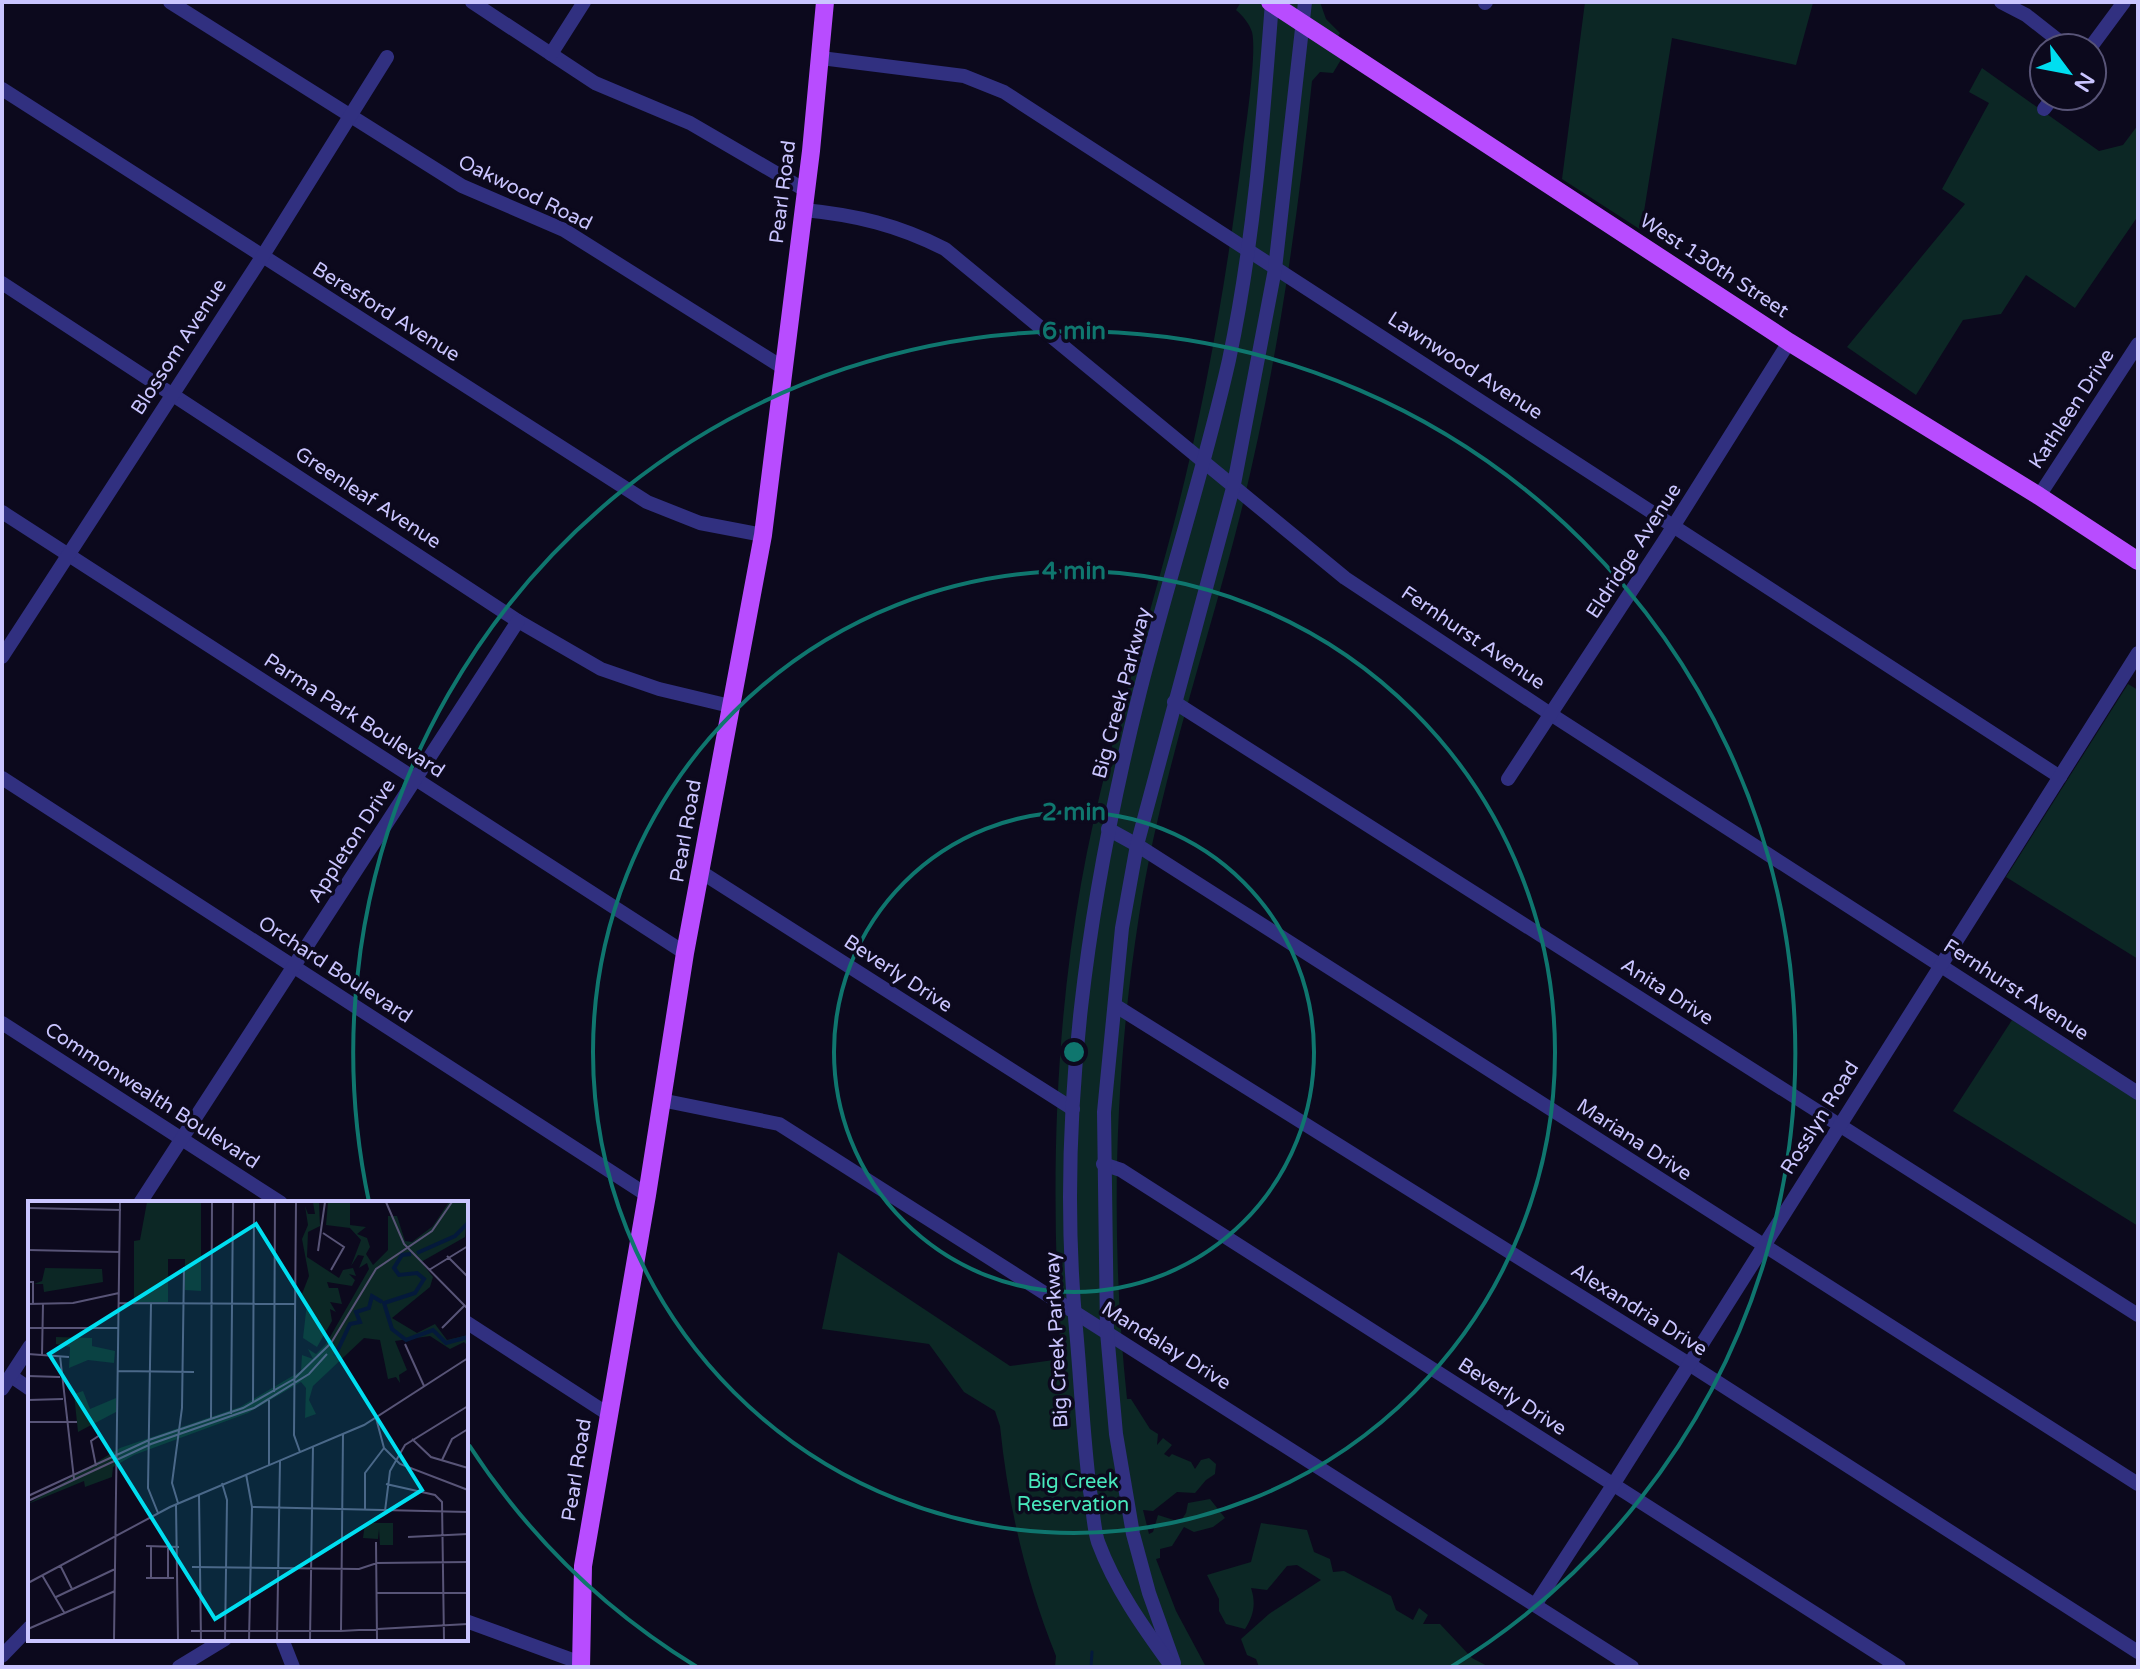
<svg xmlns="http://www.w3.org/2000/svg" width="2140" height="1669" viewBox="0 0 2140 1669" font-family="'Varela Round',sans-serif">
	<rect width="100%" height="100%" fill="#0c091d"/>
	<!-- green -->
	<g fill="#0c2725">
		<path d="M1241 2H1320L1326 19 1340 33 1333 45 1345 53 1333 73 1320 72 1312 81C1297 226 1276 371 1241 512 1207 647 1160 779 1139 916 1114 1076 1110 1239 1127 1399H1131L1150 1429 1158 1434 1157 1445 1163 1438 1172 1445 1164 1454 1169 1457 1172 1454 1191 1462 1195 1469 1201 1460 1209 1458 1216 1464 1215 1474 1206 1480 1195 1493 1177 1492 1153 1511 1143 1510 1149 1534 1153 1532 1158 1515 1180 1522 1186 1513 1188 1503 1210 1499 1225 1518 1213 1527 1194 1532 1184 1527 1172 1546 1160 1549V1558L1156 1559 1176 1611 1206 1667H1055L1056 1656C1026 1581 1008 1506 1000 1426L995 1411 964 1392 929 1344 822 1329 838 1252 1010 1366 1061 1359C1051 1200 1053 1041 1081 884 1101 770 1137 661 1167 549 1203 418 1226 284 1243 149 1246 125 1257 52 1252 32 1249 23 1243 16 1236 10Z"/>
		<path d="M1585 2 1813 3 1796 65 1672 38 1641 230 1562 179Z"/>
		<path d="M1982 68 2099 151 2123 145 2138 125V216L2075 308 2026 275 2001 314 1963 320 1916 395 1847 347 1965 204 1942 189 1989 103 1969 92Z"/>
		<path d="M2128 684 2138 690V959L2006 877Z"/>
		<path d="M2012 1020 2138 1099V1226L1953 1111Z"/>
		<path d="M1261 1523 1307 1530 1314 1552 1330 1559 1333 1572 1344 1571 1391 1596 1396 1610 1413 1620 1419 1608 1428 1615 1423 1624H1440L1472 1658 1489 1667H1259L1256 1659 1247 1655 1241 1639 1269 1614 1321 1580 1297 1565 1287 1566 1267 1590 1251 1588C1256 1603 1254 1615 1245 1629L1226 1624 1219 1611V1599L1207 1575 1251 1562Z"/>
	</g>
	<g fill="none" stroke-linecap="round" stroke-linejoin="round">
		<!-- stream -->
		<path stroke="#04193b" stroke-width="3" d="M1091 1667 1092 1652"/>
		<!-- minor -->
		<g stroke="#313080" stroke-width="14">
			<path d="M170 2 462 186 564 230 782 367"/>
			<path d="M472 2 595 83 690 123 805 190"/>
			<path d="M2001 2 2026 15 2068 48"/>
			<path d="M1485 3 1486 2"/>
			<path d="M2090 48 2124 2"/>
			<path d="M551 54 584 2"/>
			<path d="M821 58 964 76 1004 92 2060 777"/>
			<path d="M2 89 647 502 700 523 763 535"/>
			<path d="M2044 109 2054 96"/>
			<path d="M804 210C856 215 898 225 945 249L1345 578 1552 715 2138 1093"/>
			<path d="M2 283 518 621 601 669 659 689 730 706"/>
			<path d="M2039 496 2138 344"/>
			<path d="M2 512 685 953"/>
			<path d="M2 657 262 257 387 57"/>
			<path d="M1174 702 2138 1315"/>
			<path d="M2 778 647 1195"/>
			<path d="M1508 779 1666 538 1789 342"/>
			<path d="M1108 829 1137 845 2138 1484"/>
			<path d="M701 872 1073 1109"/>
			<path d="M1116 1006 1689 1364 2138 1652"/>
			<path d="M2 1023 281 1203"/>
			<path d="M661 1100 779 1124 1632 1667"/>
			<path d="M1103 1164 1121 1170 1899 1667"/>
			<path d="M140 1203 518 621"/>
			<path d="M466 1322 608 1414"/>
			<path d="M11 1376 30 1389"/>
			<path d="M2 1389 30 1346"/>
			<path d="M1535 1605 1613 1485 2138 653"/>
			<path d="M466 1621 581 1663"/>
			<path d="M282 1639 293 1667"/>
			<path d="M2 1656 30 1627"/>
			<path d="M1174 1663 1149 1593 1133 1534 1116 1434 1107 1332 1104 1112 1122 928 1137 845 1234 484 1275 269 1305 2"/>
			<path d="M179 1667 225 1639"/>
			<path d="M1172 1667C1143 1627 1115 1588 1098 1542 1093 1526 1093 1507 1090 1491 1083 1437 1081 1383 1076 1329 1056 1115 1088 899 1140 691 1168 580 1204 471 1229 360 1254 242 1263 121 1272 2"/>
		</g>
		<!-- major -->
		<g stroke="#b84cff" stroke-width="18">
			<path d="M1270 2 1789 342 2039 496 2138 561"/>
			<path d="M581 1667 583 1566 647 1195 685 953 763 535 811 151 825 2"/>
		</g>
	</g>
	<!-- distance rings -->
	<g fill="none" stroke="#0f766e" stroke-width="4">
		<circle cx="1074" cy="1052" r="240"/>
		<circle cx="1074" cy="1052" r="481"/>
		<path d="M697 1667A721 721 0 0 1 469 1445M369 1202A721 721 0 1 1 1451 1667"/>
	</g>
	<g text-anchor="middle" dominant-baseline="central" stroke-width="7" stroke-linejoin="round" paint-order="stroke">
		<!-- street labels -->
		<g font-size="20" fill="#cac5ff" stroke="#0c091d">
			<text transform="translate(783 192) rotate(-83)">Pearl Road</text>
			<text transform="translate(525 193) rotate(26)">Oakwood Road</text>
			<text transform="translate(1714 266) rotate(33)">West 130th Street</text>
			<text transform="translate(386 312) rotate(32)">Beresford Avenue</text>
			<text transform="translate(179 347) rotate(-57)">Blossom Avenue</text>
			<text transform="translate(1465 366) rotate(33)">Lawnwood Avenue</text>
			<text transform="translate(2072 409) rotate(-57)">Kathleen Drive</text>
			<text transform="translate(368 498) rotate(33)">Greenleaf Avenue</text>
			<text transform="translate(1634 551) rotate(-57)">Eldridge Avenue</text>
			<text transform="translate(1473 638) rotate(34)">Fernhurst Avenue</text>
			<text transform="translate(1122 693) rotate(-75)">Big Creek Parkway</text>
			<text transform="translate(354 716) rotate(33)">Parma Park Boulevard</text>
			<text transform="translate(686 831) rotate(-80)">Pearl Road</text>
			<text transform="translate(352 841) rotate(-57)">Appleton Drive</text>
			<text transform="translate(335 970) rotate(33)">Orchard Boulevard</text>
			<text transform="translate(898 974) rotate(33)">Beverly Drive</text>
			<text transform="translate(2016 990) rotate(33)">Fernhurst Avenue</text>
			<text transform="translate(1667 992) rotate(33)">Anita Drive</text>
			<text transform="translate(152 1096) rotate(33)">Commonwealth Boulevard</text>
			<text transform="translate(1820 1118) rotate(-58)">Rosslyn Road</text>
			<text transform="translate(1634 1140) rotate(33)">Mariana Drive</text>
			<text transform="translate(1639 1310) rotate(32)">Alexandria Drive</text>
			<text transform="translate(1057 1340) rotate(-93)">Big Creek Parkway</text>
			<text transform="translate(1166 1346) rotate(32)">Mandalay Drive</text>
			<text transform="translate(1512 1397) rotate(33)">Beverly Drive</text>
			<text transform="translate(577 1470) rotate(-81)">Pearl Road</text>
		</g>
		<!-- park labels -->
		<g font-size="20" fill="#48e8bc" stroke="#0c091d">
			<text x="1073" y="1482">Big Creek<tspan x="1073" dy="23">Reservation</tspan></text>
		</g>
	</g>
	<!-- overview -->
	<g transform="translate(28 1201)">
		<rect width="440" height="440" fill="#0c091d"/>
		<path d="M119 1H173V90L157 89V58H140V101H106V40L112 39ZM285 1H291L292 25 280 31 279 56 311 77 315 69 325 67 328 75 321 73 327 79 324 85 299 81 301 87H310L314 103 302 101 308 111 302 108 304 120 289 146 275 137 279 102 274 93 281 75 274 38 280 24 277 5 280 13H287ZM300 1H322V24L338 26 329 33 339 37 342 46 338 53 345 64 360 49V15H369L377 40 384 41 405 25 421 1H440L437 36 393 61 405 76 402 86 364 117 389 132 407 123 419 139 440 134V145L436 141 422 148 402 135 367 140 379 169 371 174 372 182 368 176 360 178 352 139 336 137 285 185 281 199 288 213 277 217 278 187 273 181 220 212 106 254 85 266 84 276 57 286 56 280 0 303 92 247 212 206 273 170 274 154 285 158 280 148 288 153 298 143 341 68 339 62 331 67 336 55 330 54 323 65 333 39 322 27 298 24ZM17 67 74 68 75 81 16 91 15 83H6L14 80ZM28 136 64 137V145L87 150 86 162 60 159 41 167 42 146 28 143ZM55 190 62 208 88 197V211L50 231 46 193ZM337 322H365V344H352L351 328 350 338 335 337Z" fill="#0c2725"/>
		<path fill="none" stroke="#04193b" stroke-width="4" d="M389 52 427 35 440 22M383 53 374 54 366 67 371 74 389 72 396 78 387 92 356 102 364 128 378 139 405 129 418 142 440 136M307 155 322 123 332 121 328 111 341 107 344 95 354 101"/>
		<path fill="none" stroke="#585477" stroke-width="2" d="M268 1 266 234 272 251M358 1 376 43 440 108M0 7 93 9M295 32 316 46 303 69M0 49 92 51M290 50 297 1M419 55 440 76M401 69 440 45M0 81H5V103M91 102 267 103M123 102 120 287 130 312M0 103 45 102 91 92M0 127H90M414 127 437 104M377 143 396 185M0 153 41 156M14 154 15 103M32 155 46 278M90 170 166 171M0 175 32 176M246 191 247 1M0 199 35 198M225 202 226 1M203 213 205 1M348 217 356 247 372 263 440 289M183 218 184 1M0 221H49M384 238 403 256 440 267M414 259 424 238 440 228M241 264V199M68 265 63 240 72 234M218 273 224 306 221 439M194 282 199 299 197 439M358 283 407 294 414 301 416 439M171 293 173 439M0 295 121 239 215 207 266 178 303 142 348 68 404 30 424 1M0 300 123 243 226 207 281 173 299 153M150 302 144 282 154 207 156 66M148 304 150 439M224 306 440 311M337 309V272L356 247M357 310 362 270 377 244 440 205M380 336 440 333M348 341 349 439M118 345 151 346M32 364 44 388M164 366 331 368 349 362 440 361M14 374 37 413M118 377H146M123 377V346M140 377V346M0 382 142 306 336 224 440 157M349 392H440M28 396 87 368M0 428 87 390M163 430H313L440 423M313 430 315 233M86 439 92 1M249 439 252 259M282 439 285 245"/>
		<path fill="#00def0" fill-opacity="0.15" stroke="#00def0" stroke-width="4" d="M228 23 394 289 187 418 21 153Z"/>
		<rect width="440" height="440" fill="none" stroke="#cac5ff" stroke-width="4"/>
	</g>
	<circle cx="1074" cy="1052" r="12" fill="#0f766e" stroke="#0c091d" stroke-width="4"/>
	<g font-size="24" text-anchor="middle" font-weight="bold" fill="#0f766e" stroke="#0c091d" stroke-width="7" stroke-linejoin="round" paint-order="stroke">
		<text x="1074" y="339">6 min</text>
		<text x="1074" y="579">4 min</text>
		<text x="1074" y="820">2 min</text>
	</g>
	<!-- border -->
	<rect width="2140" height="1669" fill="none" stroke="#cac5ff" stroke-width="8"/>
	<!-- north arrow -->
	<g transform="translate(2068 72) rotate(122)"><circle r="38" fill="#0c091d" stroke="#585477" stroke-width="2"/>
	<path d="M0-6L14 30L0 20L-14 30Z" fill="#00def0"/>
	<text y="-12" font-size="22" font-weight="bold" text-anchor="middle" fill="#cac5ff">N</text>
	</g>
</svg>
